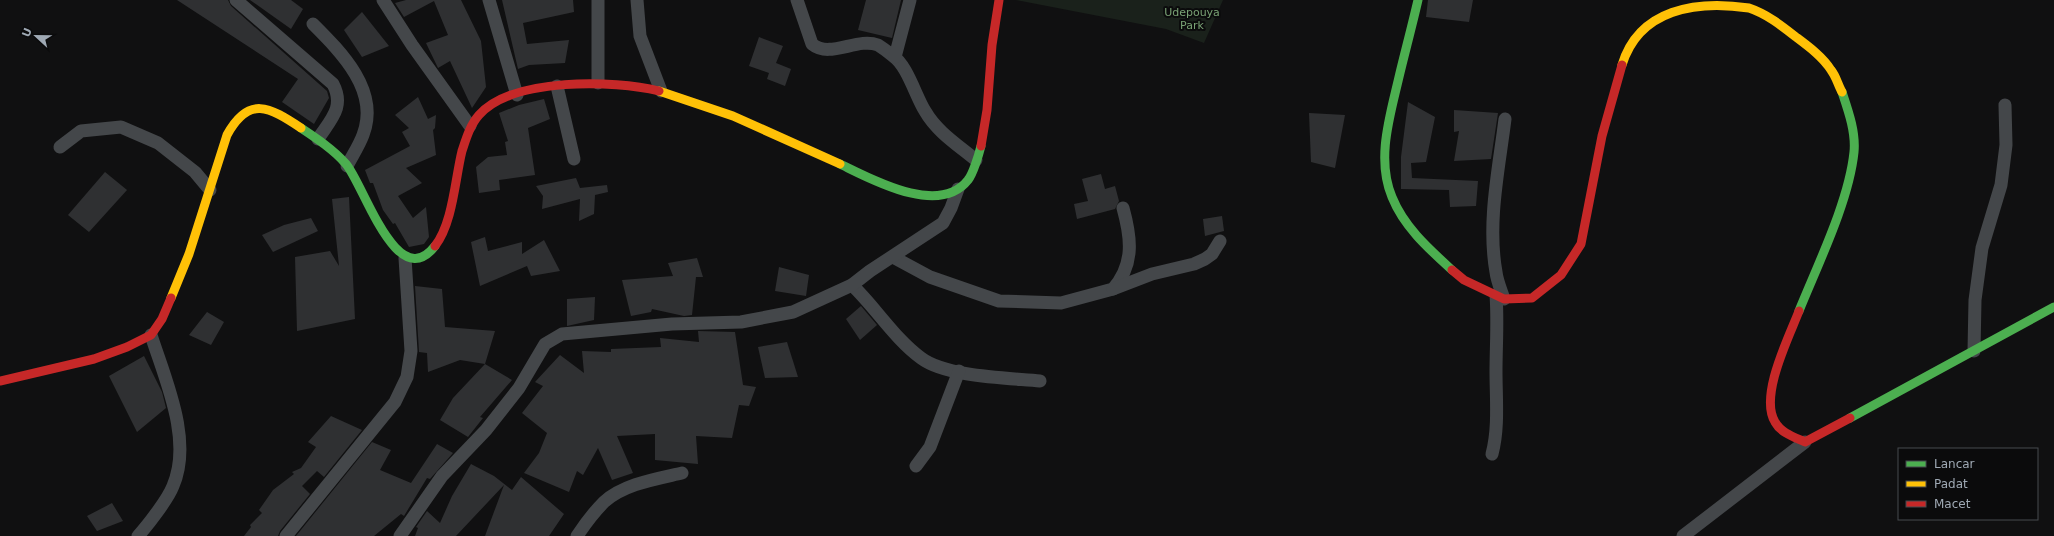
<svg xmlns="http://www.w3.org/2000/svg" width="2054" height="536" viewBox="0 0 2054 536" font-family="'DejaVu Sans',sans-serif">
	<rect width="100%" height="100%" fill="#101011"/>
	<!-- green -->
	<path fill="#1a211b" d="M1016 0H1223L1204 43 1166 29Z"/>
	<!-- building -->
	<g fill="#2f3032">
		<path d="M177 0H228L231 6 327 91 329 98 314 124 282 102 298 79Z"/>
		<path d="M250 0H291L303 9 291 29Z"/>
		<path d="M406 0H461L481 41 486 87 472 108 450 61 438 68 426 43 448 35 434 1 404 17 395 3Z"/>
		<path d="M502 0H573L574 12 523 23 527 44 569 40 565 63 529 65 518 69Z"/>
		<path d="M866 0H901L892 38 858 30Z"/>
		<path d="M1428 0H1473L1469 22 1426 17Z"/>
		<path d="M362 12 389 46 362 57 344 30Z"/>
		<path d="M759 37 783 46 776 63 791 69 785 86 767 79 769 73 749 66Z"/>
		<path d="M418 97 428 119 436 115 435 128 433 130 436 155 406 168 422 183 398 196 413 218 426 207 429 237 424 244 409 247 395 223 393 224 383 210 373 183H370L365 170 410 146 402 132 409 128 395 115Z"/>
		<path d="M544 99 550 119 528 128 535 175 499 180 500 190 479 193 476 167 488 157 507 155 505 142 508 141 499 113 519 105Z"/>
		<path d="M1408 102 1435 117 1426 162 1411 163 1412 178 1478 181 1476 206 1450 207 1449 190 1401 189V157Z"/>
		<path d="M1454 110 1498 113 1491 159 1454 161 1459 131 1454 132Z"/>
		<path d="M1309 113 1345 115 1335 168 1311 162Z"/>
		<path d="M105 172 127 190 89 232 68 215Z"/>
		<path d="M1101 174 1105 189 1115 186 1119 201 1115 209 1077 219 1074 204 1088 201 1082 179Z"/>
		<path d="M576 178 580 188 607 185 608 192 595 195 594 214 579 221 580 199 542 209 543 196 536 186Z"/>
		<path d="M349 197 355 319 297 331 295 257 330 251 339 266 332 199Z"/>
		<path d="M1222 216 1224 231 1205 236 1203 219Z"/>
		<path d="M311 218 318 231 273 252 262 235 284 225Z"/>
		<path d="M485 237 488 251 522 242V254L544 240 560 271 531 276 527 266 480 286 471 242Z"/>
		<path d="M697 258 703 277H696L692 315 684 316 652 309 651 312 631 316 622 280 673 276 668 263Z"/>
		<path d="M779 267 809 275 806 296 775 291Z"/>
		<path d="M415 286 442 289 445 327 495 331 485 364 460 360 428 372 427 353 419 352Z"/>
		<path d="M595 297 594 320 567 326V299Z"/>
		<path d="M861 306 877 325 860 340 846 319Z"/>
		<path d="M207 312 224 322 211 345 189 335Z"/>
		<path d="M698 331 735 332 743 385 756 387 749 406 739 405 732 438 696 436 698 464 655 460V434L617 436 633 473 612 480 598 448 583 475 577 471 569 492 524 473 539 453 547 433 522 413 543 386 535 382 560 355 584 373 582 351 611 352V349L661 347 660 338 699 342Z"/>
		<path d="M787 342 798 377 765 378 758 347Z"/>
		<path d="M144 356 162 392 166 408 137 432 109 376Z"/>
		<path d="M485 364 512 380 480 417 483 418 468 437 440 420 453 398Z"/>
		<path d="M331 416 362 430 324 477 317 471 302 486 310 494 280 531 278 536H244L251 527 250 525 262 513 259 510 273 490 294 474 292 472 301 468 316 447 308 442Z"/>
		<path d="M372 442 391 450 380 470 411 483 437 444 453 453 430 479 427 478 404 516 401 514 374 536H296Z"/>
		<path d="M471 464 494 476 512 490 521 477 564 514 549 536H485L504 485 456 536H415L418 528 416 527 427 511 440 523 452 496Z"/>
		<path d="M112 503 123 521 97 531 87 516Z"/>
	</g>
	<g fill="none" stroke-linecap="round" stroke-linejoin="round">
		<!-- street -->
		<g stroke="#44474a" stroke-width="13">
			<path d="M236 0 333 84C345 107 331 119 318 139"/>
			<path d="M383 0 412 45 470 126"/>
			<path d="M489 0 517 95"/>
			<path d="M637 0 640 36 661 91"/>
			<path d="M797 0 812 44C830 59 857 37 878 45 883 48 888 52 893 56 907 65 916 97 925 111 937 132 958 145 976 160"/>
			<path d="M313 24C342 53 380 91 363 135 359 146 352 156 347 166"/>
			<path d="M895 57 910 0"/>
			<path d="M598 83V0"/>
			<path d="M557 86 574 159"/>
			<path d="M60 147 81 131 121 127 158 143 195 172 210 190"/>
			<path d="M893 257 930 277 999 301 1061 303 1113 289C1135 264 1131 237 1123 208"/>
			<path d="M852 285C876 308 894 338 921 358 946 377 1009 378 1040 381"/>
			<path d="M1113 289 1152 274 1194 264 1205 259 1212 254 1220 241"/>
			<path d="M1504 299C1501 290 1497 281 1496 272 1487 222 1499 168 1505 119"/>
			<path d="M1974 351 1975 300 1982 248 2001 185 2006 145 2005 105"/>
			<path d="M1492 454C1499 428 1496 398 1496 372 1496 346 1498 321 1496 295"/>
			<path d="M916 466 930 447 959 371"/>
			<path d="M138 536C148 525 168 499 173 486 193 440 165 379 151 335"/>
			<path d="M286 536 395 402 407 377 411 351 405 258"/>
			<path d="M400 536 442 476 486 430 519 388 545 344 562 334 672 324 741 322 793 312 852 285 870 271 943 223 951 208 958 189"/>
			<path d="M577 536C585 524 594 512 604 502 624 484 656 479 682 473"/>
			<path d="M1683 536 1805 442"/>
		</g>
		<!-- fast -->
		<g stroke="#4caf50" stroke-width="9">
			<path d="M1418 0C1412 26 1405 52 1399 77 1390 116 1376 159 1392 197 1404 227 1429 249 1452 270"/>
			<path d="M301 128C316 138 334 150 346 164 364 185 397 295 435 246"/>
			<path d="M840 164C871 179 939 217 968 180 973 174 979 154 981 146"/>
			<path d="M1799 311C1818 264 1849 201 1854 152 1856 132 1848 110 1842 92"/>
			<path d="M1850 418 2054 307"/>
		</g>
		<!-- slow -->
		<g stroke="#ffc107" stroke-width="9">
			<path d="M1622 65C1639 9 1696 0 1749 8 1767 14 1782 26 1796 37 1808 46 1823 57 1831 70 1836 76 1838 85 1842 92"/>
			<path d="M659 91 733 116 840 164"/>
			<path d="M171 298 189 254 227 135C249 95 269 107 301 128"/>
		</g>
		<!-- jam -->
		<g stroke="#c62828" stroke-width="9">
			<path d="M981 146 987 110 992 45 999 0"/>
			<path d="M435 246C453 223 455 179 462 151 466 139 470 125 479 115 513 77 614 80 659 91"/>
			<path d="M1452 270 1464 280 1504 299 1532 298 1561 275 1581 244 1602 136 1622 65"/>
			<path d="M1799 311C1789 337 1759 396 1775 422 1781 433 1794 437 1805 442L1850 418"/>
			<path d="M0 381 94 359 127 347 151 335 162 319 171 298"/>
		</g>
	</g>
	<g text-anchor="middle" dominant-baseline="central" stroke-width="4" stroke-linejoin="round" paint-order="stroke">
		<!-- park labels -->
		<g font-size="11" fill="#79a174" stroke="#0b0b0c">
			<text x="1192" y="12">Udepouya<tspan x="1192" dy="13">Park</tspan></text>
		</g>
	</g>
	<!-- legend -->
	<rect x="1898" y="448" width="140" height="72" fill="#0b0b0c" stroke="#464a4f"/>
	<rect x="1906" y="461" width="20" height="6" fill="#4caf50" stroke="#464a4f"/>
	<text x="1934" y="468" font-size="12" fill="#9fa9b4">Lancar</text>
	<rect x="1906" y="481" width="20" height="6" fill="#ffc107" stroke="#464a4f"/>
	<text x="1934" y="488" font-size="12" fill="#9fa9b4">Padat</text>
	<rect x="1906" y="501" width="20" height="6" fill="#c62828" stroke="#464a4f"/>
	<text x="1934" y="508" font-size="12" fill="#9fa9b4">Macet</text>
	<!-- north arrow -->
	<g transform="translate(36 36) rotate(292)" stroke="#0b0b0c" stroke-width="3" paint-order="stroke">
	<path d="M0-3L7 15L0 10L-7 15Z" fill="#9fa9b4"/>
	<text y="-6" font-size="11" font-weight="bold" text-anchor="middle" fill="#9fa9b4">U</text>
	</g>
</svg>
